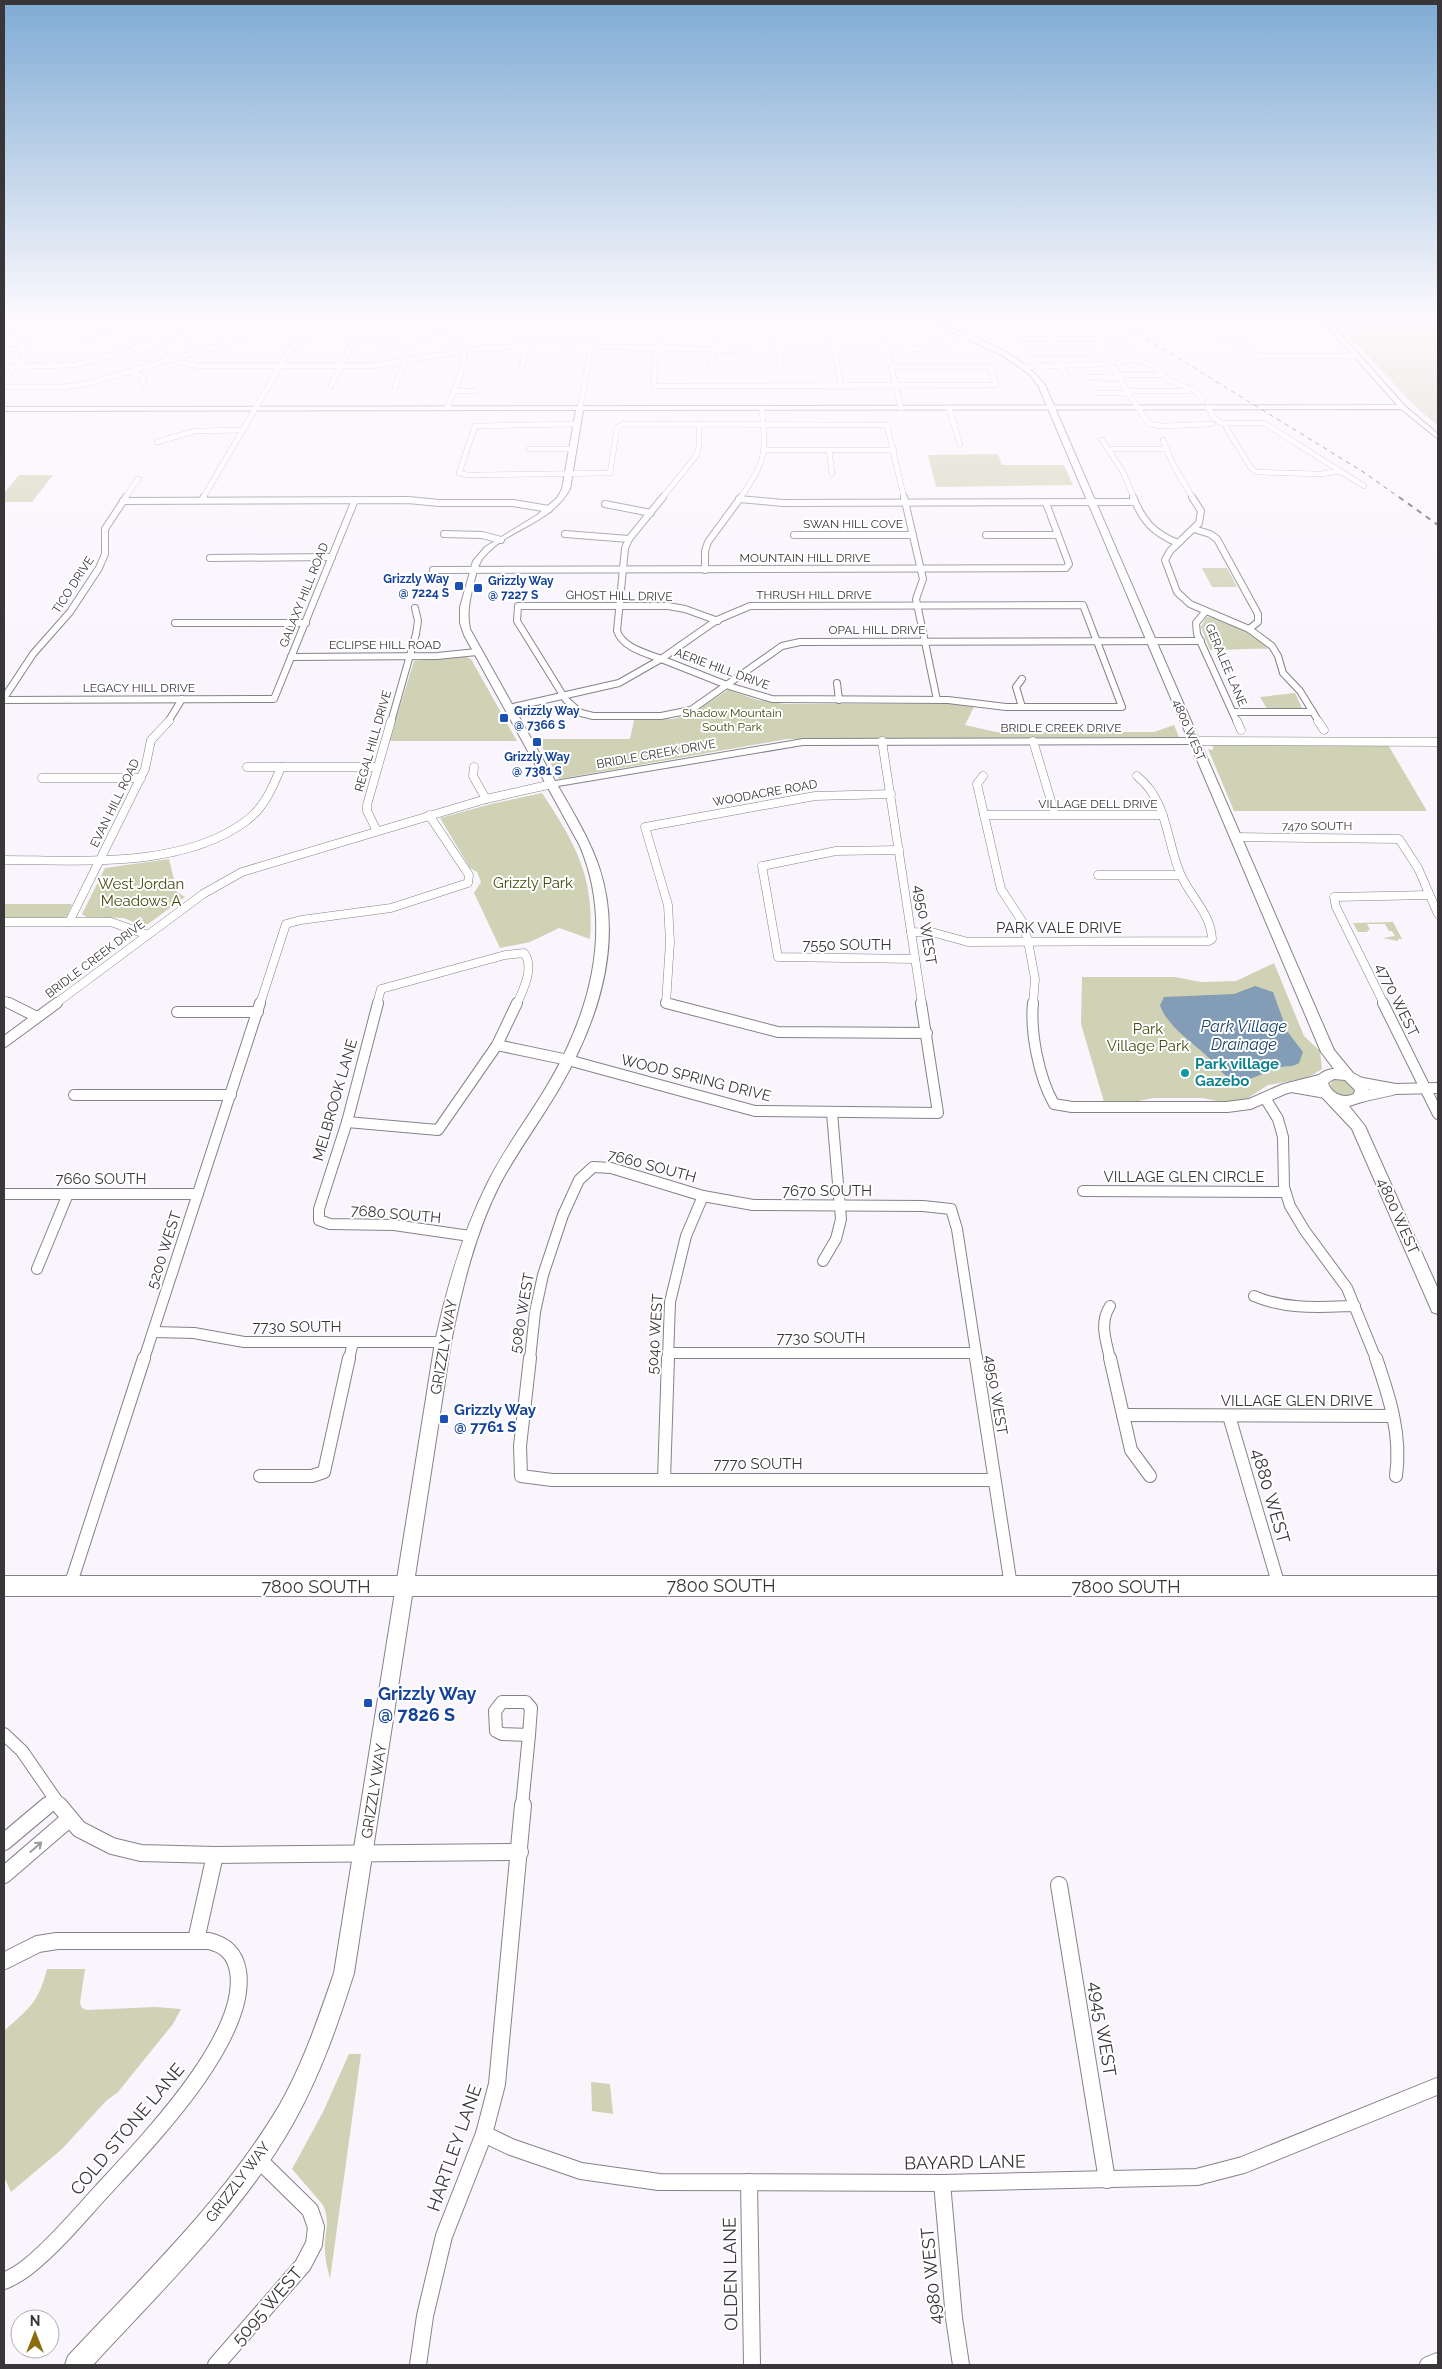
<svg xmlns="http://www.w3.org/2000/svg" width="1442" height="2369" viewBox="0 0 1442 2369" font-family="Raleway,sans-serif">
	<rect width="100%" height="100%" fill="#faf5fd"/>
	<!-- green -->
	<g fill="#cfd2b5">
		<path d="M1334 320H1438V426L1416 407Z"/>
		<path d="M998 454 1002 465H1064L1073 485 936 487 928 455Z"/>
		<path d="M19 475H53L32 502H4V493Z"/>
		<path d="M1202 568H1227L1237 587H1212Z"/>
		<path d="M1206 617C1223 617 1257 636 1268 649 1248 648 1230 650 1210 650L1201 627Z"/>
		<path d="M464 656 471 659 517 741H389L414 661Z"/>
		<path d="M728 690 758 700 784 704H956L974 707 965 725 996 732H1154L1174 725 1179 737 787 739 559 779 538 739H630L634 720 673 719 691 714Z"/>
		<path d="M1295 693 1302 708 1267 709 1260 697Z"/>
		<path d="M1215 745H1388L1427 811H1234L1208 749 1212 750 1214 747 1211 746Z"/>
		<path d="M542 793C575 843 595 877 590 939L559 928 530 942 500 948 474 893 481 882 477 872 470 868 440 818 491 804Z"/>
		<path d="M169 859 177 892 185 897 148 924 140 925 124 918 86 917 82 914 105 868Z"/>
		<path d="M4 904H72L67 916 63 918 4 919Z"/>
		<path d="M1393 922 1402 939H1398V941L1383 938 1395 936 1392 931H1389L1385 924H1367L1370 930H1367L1368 932H1358L1353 923Z"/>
		<path d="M1274 963 1304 1036 1320 1051 1322 1069 1307 1078 1268 1085 1245 1100 1222 1102 1203 1098H1154L1133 1102H1104L1081 1024 1082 977H1175L1201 982 1236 981Z"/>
		<path d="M1333 1080 1346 1081 1353 1087 1354 1092 1348 1096 1335 1093 1330 1086Z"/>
		<path d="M47 1969H85L80 2003 82 2008 87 2010 155 2007 181 2009 173 2024 118 2092 106 2101 62 2149 11 2192 4 2177V2031C29 2008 38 2004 47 1969Z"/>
		<path d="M349 2054H361L330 2279C328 2270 325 2260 325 2251 324 2232 331 2224 323 2205L292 2169 323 2112Z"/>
		<path d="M591 2082 610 2084 613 2114 592 2111Z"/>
	</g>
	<!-- water -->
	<path fill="#839db7" d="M1255 986 1273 992 1287 1031 1303 1052 1299 1063C1292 1068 1284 1065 1277 1068 1264 1074 1250 1079 1236 1083 1224 1076 1219 1069 1210 1059 1194 1043 1167 1027 1160 1005L1164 997 1234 994Z"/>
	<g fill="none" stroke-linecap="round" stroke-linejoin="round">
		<!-- minor-far5 casing -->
		<g stroke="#868289" stroke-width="5.5">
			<g id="minor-far5">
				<path d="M165 320 193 333"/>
				<path d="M238 320C303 337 366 330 432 320"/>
				<path d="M442 320C449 328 458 334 462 344 470 360 453 393 447 408"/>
				<path d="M497 320C517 334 545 331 566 320"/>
				<path d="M739 320C723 321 674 321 664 333 653 346 655 370 654 386L996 385 990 367H891"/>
				<path d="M880 320 901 408"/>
				<path d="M1047 320 1055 337 1054 344"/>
				<path d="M1073 320 1094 327 1102 339 1126 347 1133 359 1156 367 1168 380 1194 390 1203 400"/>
				<path d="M1196 320 1258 356H1357"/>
				<path d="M1018 325H1050"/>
				<path d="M881 327H902"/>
				<path d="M1051 327 1073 320"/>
				<path d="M831 329 841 385"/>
				<path d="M4 332 116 333 179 362 198 366H371L476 349 535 345 774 351H896L922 348 983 333 991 327V320"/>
				<path d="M778 335 780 365"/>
				<path d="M1024 339H1102"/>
				<path d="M84 341 93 332"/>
				<path d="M350 347 394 344 456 335"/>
				<path d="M4 349H22"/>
				<path d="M1029 353H1087"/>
				<path d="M1118 363 1133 359"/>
				<path d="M1059 364 1067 377"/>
				<path d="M710 365 717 341"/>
				<path d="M4 367 74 365 193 333"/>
				<path d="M1025 367 1104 364"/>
				<path d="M1114 367 1128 393 1149 424 1161 426 1212 424"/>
				<path d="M521 370 527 345"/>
				<path d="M130 371 143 378 144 385"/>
				<path d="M1119 375H1164"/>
				<path d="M1089 377 1120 378"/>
				<path d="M4 379 23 358C20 337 26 335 40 320"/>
				<path d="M331 386 359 330"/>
				<path d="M395 386 405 362"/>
				<path d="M4 387H64L86 384 228 343 266 327"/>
				<path d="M453 391H475"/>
				<path d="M1127 391H1188"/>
				<path d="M1097 393H1128"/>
				<path d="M1208 407 1214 418 1221 423"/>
				<path d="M580 408 592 342 598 335 625 320"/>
				<path d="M949 408 960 444"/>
				<path d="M1224 423H1264L1364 486"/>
				<path d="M577 424 475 426 459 473 467 475 610 473 617 428 623 424 887 425 904 498"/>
				<path d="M1226 427 1251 468 1257 472 1321 474 1341 471"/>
				<path d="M1102 440 1123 472 1134 498"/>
				<path d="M1163 440C1170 461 1181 479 1193 498"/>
				<path d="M157 442 195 431 243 430"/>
				<path d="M529 449H573"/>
				<path d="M1108 449H1167"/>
				<path d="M765 450H894"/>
				<path d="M829 450 832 473"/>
				<path d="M125 498 138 479"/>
				<path d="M203 498 289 351 318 320"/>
				<path d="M662 498 696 456 699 446V424"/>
				<path d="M740 498C768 459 765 455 762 408"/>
			</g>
		</g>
		<!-- minor-far4 casing -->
		<g stroke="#868289" stroke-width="8">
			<g id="minor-far4">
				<path d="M904 497 923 579 916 599 937 700"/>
				<path d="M1133 497C1143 521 1153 533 1178 543"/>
				<path d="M1192 497 1201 511 1199 523 1170 551 1165 560 1177 592 1190 604 1249 629 1272 646 1278 656 1283 673 1300 691 1319 722"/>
				<path d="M739 499 783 503 1135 502"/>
				<path d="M202 500 204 497"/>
				<path d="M123 501 408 500 439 503H513L549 509"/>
				<path d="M605 504 651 513"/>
				<path d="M1194 529 1210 534 1217 539 1258 614V622L1249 629"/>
				<path d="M444 534 482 535 501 540"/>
				<path d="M565 534 629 539"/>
				<path d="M794 535H913"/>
				<path d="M986 535H1058"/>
				<path d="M210 558 332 557"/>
				<path d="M433 570 1066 568 1069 564 1046 503"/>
				<path d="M705 570V551L708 542 741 497"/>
				<path d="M1083 605 1122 707H1006L948 700 772 699 732 687 661 659 717 620 750 606Z"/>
				<path d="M1205 612 1196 623 1197 634 1237 722"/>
				<path d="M718 621 685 609 668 606H518L517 621 566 700 581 713 593 716H661L691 710 782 646 800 642 1201 641"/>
				<path d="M175 623H306"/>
				<path d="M291 657 437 656 477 652"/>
				<path d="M661 659C646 653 623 648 617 631L625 548 629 539 663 497"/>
				<path d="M1022 679 1016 687 1022 707"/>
				<path d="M837 683 839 700"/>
				<path d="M4 698 33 654 70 612 99 568 105 554V529L126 497"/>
				<path d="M4 700 274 699 355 500"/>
				<path d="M509 708 619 683 661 659"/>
				<path d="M1234 712H1313"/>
				<path d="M168 722 182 699"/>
				<path d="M391 722 416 634 418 621 415 608"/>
			</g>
		</g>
		<!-- minor-far3 casing -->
		<g stroke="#868289" stroke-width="9">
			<g id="minor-far3">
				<path d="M1237 721 1241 730"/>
				<path d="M1318 721 1324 730"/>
				<path d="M882 741 922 1004"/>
				<path d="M1033 741 1055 814"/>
				<path d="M1194 741 1438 742"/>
				<path d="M247 767H377"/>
				<path d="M474 767 473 776 486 799"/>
				<path d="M983 776 977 784 1001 889 1022 921 1028 941 1035 979 1033 1004"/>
				<path d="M42 778H141"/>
				<path d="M984 815H1163"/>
				<path d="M377 831 367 811V805L391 721"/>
				<path d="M1236 837 1399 839 1418 868 1438 914"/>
				<path d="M899 850 836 851 762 866 778 957 915 959"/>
				<path d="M4 860C80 860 182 869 246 821 264 808 273 787 281 767"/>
				<path d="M1098 875H1180"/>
				<path d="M4 922H111L148 935"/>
				<path d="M69 922 145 769 151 740 169 721"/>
				<path d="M911 932 935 933 968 942 1209 941 1212 939C1211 913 1190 897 1180 873 1166 840 1168 801 1137 776"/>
				<path d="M4 1000 12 1004"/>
				<path d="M55 1004 203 894 242 872 486 799 552 784"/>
				<path d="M260 1004 286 924 301 920 391 908 468 883 469 875 429 815"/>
				<path d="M377 1004 381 989 505 955 524 953C535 967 523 990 517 1004"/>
				<path d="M669 1004 666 1003 670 942 668 905 645 827 815 796 891 794"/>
				<path d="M1384 1004 1336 907 1334 897 1429 895"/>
			</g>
		</g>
		<!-- minor-far2 casing -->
		<g stroke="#868289" stroke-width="12">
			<g id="minor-far2">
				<path d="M9 1003 37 1017"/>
				<path d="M666 1003 778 1032 927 1033"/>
				<path d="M1033 1003C1030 1032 1039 1078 1054 1104L1072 1107H1227L1250 1104 1284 1089 1323 1079"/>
				<path d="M1383 1003 1438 1114"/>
				<path d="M177 1012H258"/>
				<path d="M4 1042 57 1003"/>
				<path d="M497 1045 568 1060 755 1111 938 1113 921 1003"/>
				<path d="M1357 1082 1395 1089 1438 1088"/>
				<path d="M1292 1087 1326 1093"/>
				<path d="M74 1095H231"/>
				<path d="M1360 1097 1392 1090"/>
				<path d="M1265 1098 1278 1119 1283 1137 1284 1187 1290 1206 1305 1231 1347 1288 1376 1359"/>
				<path d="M347 1122 438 1130 497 1045 517 1003"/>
				<path d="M347 1122 319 1209V1220L330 1224 394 1225 470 1236"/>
				<path d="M347 1122 378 1003"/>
				<path d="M1083 1191 1285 1192"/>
				<path d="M4 1194H198"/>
				<path d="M823 1261 836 1239 841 1219 832 1113"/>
				<path d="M37 1269 68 1194"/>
				<path d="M1254 1296C1286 1310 1320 1307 1355 1306"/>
				<path d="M1110 1306C1099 1323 1106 1340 1110 1359"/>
				<path d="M153 1332 194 1333 244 1342H443"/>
				<path d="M668 1353H975"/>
				<path d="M144 1359 260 1003"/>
				<path d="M349 1359 353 1342"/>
				<path d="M530 1359 535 1312 543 1275 563 1215 579 1180 593 1167 611 1168 703 1196 753 1205 923 1206 951 1209 957 1229 977 1359"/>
				<path d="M668 1359 670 1302 686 1236 703 1196"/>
			</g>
		</g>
		<!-- minor-far1 casing -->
		<g stroke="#868289" stroke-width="14">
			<g id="minor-far1">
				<path d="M530 1358 520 1446 521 1476 552 1480H994"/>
				<path d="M976 1358 1011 1586"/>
				<path d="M1110 1358 1131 1450 1150 1476"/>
				<path d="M1376 1358C1389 1396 1402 1435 1396 1476"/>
				<path d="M1123 1415 1392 1416"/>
				<path d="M1229 1416 1279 1586"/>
				<path d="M260 1476H312L324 1472 349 1358"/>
				<path d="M664 1480 668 1358"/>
				<path d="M70 1586 144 1358"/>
				<path d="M502 1702H526L531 1708 529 1735 502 1734 496 1731 495 1711Z"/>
				<path d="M4 1734 22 1751 60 1806"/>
				<path d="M46 1806 55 1799"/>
				<path d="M522 1806 529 1735"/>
			</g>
		</g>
		<!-- minor casing -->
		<g stroke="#868289" stroke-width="18">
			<g id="minor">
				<path d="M59 1805 79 1829 112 1846 141 1853 215 1855 520 1852"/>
				<path d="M4 1842 48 1805"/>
				<path d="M4 1875 69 1819"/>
				<path d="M1059 1885 1107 2180"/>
				<path d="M196 1940 215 1855"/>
				<path d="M4 1961 38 1944 57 1941H209C226 1945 235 1954 238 1971 249 2038 145 2144 101 2192 78 2217 56 2244 30 2265 22 2272 13 2277 4 2281"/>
				<path d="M484 2134 511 2147 581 2171 659 2182 942 2183 1197 2177 1243 2165 1438 2086"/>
				<path d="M749 2182 752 2365"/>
				<path d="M942 2183 954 2318 961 2365"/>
				<path d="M216 2365 303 2265 314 2244 316 2227 310 2210 258 2159"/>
				<path d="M418 2365 425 2316 444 2236 484 2134 497 2084 523 1805"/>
				<path d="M1428 2365 1438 2361"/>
			</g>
		</g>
		<!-- tertiary casing -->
		<g stroke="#868289" stroke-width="2">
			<path id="tertiary" d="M1322 320H1328L1405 406 1438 434V439L1401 409 583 410 570 489C549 526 507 528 483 558 477 566 475 578 473 587 469 601 467 615 470 629L555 781 803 739 1194 738 1199 741 1194 744 803 745 558 786C573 812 589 838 599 867 624 942 598 1021 560 1087 541 1120 518 1150 500 1184 475 1233 462 1288 451 1342L354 1973C338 2024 321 2073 295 2120 247 2208 161 2291 93 2365H65L68 2356C142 2277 223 2200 279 2106 303 2064 318 2019 334 1973L435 1342C447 1287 462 1234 487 1184 503 1151 525 1122 544 1091 589 1017 615 930 580 846L464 635 460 623V607L473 561 485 547 537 515 557 498 562 489 576 410 4 411V407L1397 405Z"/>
		</g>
		<!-- secondary casing -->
		<g stroke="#868289" stroke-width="2">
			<path id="secondary" d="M925 320H933C973 338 1017 349 1045 385L1334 1050 1353 1073 1362 1078 1369 1090 1365 1101 1349 1106 1365 1126 1438 1289V1314L1432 1312 1430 1307 1352 1129 1321 1096 1314 1081C1318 1074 1326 1069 1334 1069L1321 1052 1038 385 1029 374 1002 355ZM1334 1079 1345 1080 1355 1090 1354 1094C1343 1099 1332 1094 1328 1083Z"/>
		</g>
		<!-- primary casing -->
		<g stroke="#868289" stroke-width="2">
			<rect id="primary" x="4" y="1576" width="1434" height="20"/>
		</g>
		<!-- minor-far5 -->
		<use href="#minor-far5" stroke="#fff" stroke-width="5"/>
		<!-- minor-far4 -->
		<use href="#minor-far4" stroke="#fff" stroke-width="6"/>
		<!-- minor-far3 -->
		<use href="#minor-far3" stroke="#fff" stroke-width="8"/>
		<!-- minor-far2 -->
		<use href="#minor-far2" stroke="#fff" stroke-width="10"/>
		<!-- minor-far1 -->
		<use href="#minor-far1" stroke="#fff" stroke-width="12"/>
		<!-- minor -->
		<use href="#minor" stroke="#fff" stroke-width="16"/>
		<!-- tertiary -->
		<use href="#tertiary" fill="#fff" fill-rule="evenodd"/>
		<!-- secondary -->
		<use href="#secondary" fill="#fff" fill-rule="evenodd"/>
		<!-- primary -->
		<use href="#primary" fill="#fff" fill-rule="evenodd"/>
		<!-- rail-far1 -->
		<path stroke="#504d51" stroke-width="1" stroke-dasharray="4.5 4.5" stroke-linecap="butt" d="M1116 320 1365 473 1400 498"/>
		<!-- rail -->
		<path stroke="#504d51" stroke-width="2" stroke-dasharray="5.5 5.5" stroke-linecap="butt" d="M1399 497 1438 525"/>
	</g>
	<!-- one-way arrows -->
	<defs><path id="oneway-shaft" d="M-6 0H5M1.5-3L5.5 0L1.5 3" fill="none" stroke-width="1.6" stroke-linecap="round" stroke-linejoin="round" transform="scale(1.25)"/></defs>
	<use stroke="#9c9a9c" href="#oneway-shaft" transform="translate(36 1847) rotate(-41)"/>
	<!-- sky -->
	<linearGradient id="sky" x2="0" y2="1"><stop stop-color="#7fabd4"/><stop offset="0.49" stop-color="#fdfafe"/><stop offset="1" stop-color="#fdfafe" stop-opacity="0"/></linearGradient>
	<rect width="1442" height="651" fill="url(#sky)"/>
	<!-- markers -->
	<g fill="#1a4fb4" stroke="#fff" stroke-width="2">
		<rect x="454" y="581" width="10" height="10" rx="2.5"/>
		<rect x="473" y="583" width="10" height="10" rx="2.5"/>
		<rect x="499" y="713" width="10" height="10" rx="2.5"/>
		<rect x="532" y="737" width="10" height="10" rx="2.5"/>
		<rect x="439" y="1414" width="10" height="10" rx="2.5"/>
		<rect x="363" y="1698" width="10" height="10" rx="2.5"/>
	</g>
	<circle fill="#0f9aa8" stroke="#fff" stroke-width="2" cx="1185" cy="1073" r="5"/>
	<g text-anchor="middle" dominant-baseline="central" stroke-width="4" stroke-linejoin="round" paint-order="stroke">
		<!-- far-street labels -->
		<g font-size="12" fill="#383639" stroke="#fff">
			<text x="853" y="524">SWAN HILL COVE</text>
			<text x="805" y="558">MOUNTAIN HILL DRIVE</text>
			<text transform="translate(73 585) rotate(-57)">TICO DRIVE</text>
			<text transform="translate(304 595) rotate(-68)">GALAXY HILL ROAD</text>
			<text x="814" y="595">THRUSH HILL DRIVE</text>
			<text transform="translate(619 596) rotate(1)">GHOST HILL DRIVE</text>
			<text x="877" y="630">OPAL HILL DRIVE</text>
			<text x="385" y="645">ECLIPSE HILL ROAD</text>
			<text transform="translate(1226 665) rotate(67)">GERALEE LANE</text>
			<text transform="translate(722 669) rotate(20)">AERIE HILL DRIVE</text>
			<text x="139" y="688">LEGACY HILL DRIVE</text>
			<text x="1061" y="728">BRIDLE CREEK DRIVE</text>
			<text transform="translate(1189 730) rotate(67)">4800 WEST</text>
			<text transform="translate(373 741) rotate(-74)">REGAL HILL DRIVE</text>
			<text transform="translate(656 754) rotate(-10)">BRIDLE CREEK DRIVE</text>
			<text transform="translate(765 793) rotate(-10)">WOODACRE ROAD</text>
			<text transform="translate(115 803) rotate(-64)">EVAN HILL ROAD</text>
			<text x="1098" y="804">VILLAGE DELL DRIVE</text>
			<text x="1317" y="826">7470 SOUTH</text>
			<text transform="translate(95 959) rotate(-37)">BRIDLE CREEK DRIVE</text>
		</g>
		<!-- far-transit labels -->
		<g font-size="12" font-weight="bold" fill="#164399" stroke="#fff" text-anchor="start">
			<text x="449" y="579" text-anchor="end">Grizzly Way<tspan x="449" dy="14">@ 7224 S</tspan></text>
			<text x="488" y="581">Grizzly Way<tspan x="488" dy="14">@ 7227 S</tspan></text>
			<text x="514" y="711">Grizzly Way<tspan x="514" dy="14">@ 7366 S</tspan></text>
			<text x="537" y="757" text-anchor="middle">Grizzly Way<tspan x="537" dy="14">@ 7381 S</tspan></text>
		</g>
		<!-- far-park labels -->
		<g font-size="12" fill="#464a0f" stroke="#fff">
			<text x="732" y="713">Shadow Mountain<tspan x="732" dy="14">South Park</tspan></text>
		</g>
		<!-- park labels -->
		<g font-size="15" fill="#464a0f" stroke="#fff">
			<text x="533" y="883">Grizzly Park</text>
			<text x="141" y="884">West Jordan<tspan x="141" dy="17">Meadows A</tspan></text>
			<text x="1148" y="1029">Park<tspan x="1148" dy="17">Village Park</tspan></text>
		</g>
		<!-- street labels -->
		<g font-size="15" fill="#383639" stroke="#fff">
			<text transform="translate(925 925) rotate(81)">4950 WEST</text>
			<text x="1059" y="928">PARK VALE DRIVE</text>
			<text x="847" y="945">7550 SOUTH</text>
			<text transform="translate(1397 1000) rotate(64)">4770 WEST</text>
			<text transform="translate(696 1078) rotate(14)">WOOD SPRING DRIVE</text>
			<text transform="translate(335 1100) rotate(-74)">MELBROOK LANE</text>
			<text transform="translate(652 1166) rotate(15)">7660 SOUTH</text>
			<text x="1184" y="1177">VILLAGE GLEN CIRCLE</text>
			<text x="101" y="1179">7660 SOUTH</text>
			<text x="827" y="1191">7670 SOUTH</text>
			<text transform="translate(396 1214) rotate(5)">7680 SOUTH</text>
			<text transform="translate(1398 1216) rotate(66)">4800 WEST</text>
			<text transform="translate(164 1250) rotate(-72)">5200 WEST</text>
			<text transform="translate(522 1313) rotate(-80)">5080 WEST</text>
			<text x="297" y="1327">7730 SOUTH</text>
			<text transform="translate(655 1334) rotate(-86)">5040 WEST</text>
			<text x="821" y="1338">7730 SOUTH</text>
			<text transform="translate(444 1347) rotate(-80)">GRIZZLY WAY</text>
			<text transform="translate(996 1395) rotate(81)">4950 WEST</text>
			<text x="1297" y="1401">VILLAGE GLEN DRIVE</text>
			<text x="758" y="1464">7770 SOUTH</text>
			<text transform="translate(374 1791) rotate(-81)">GRIZZLY WAY</text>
			<text transform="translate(238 2182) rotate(-53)">GRIZZLY WAY</text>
		</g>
		<!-- culture labels -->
		<g font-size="15" font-weight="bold" fill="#0d838f" stroke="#fff" text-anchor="start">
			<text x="1195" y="1064">Park village<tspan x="1195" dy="17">Gazebo</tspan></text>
		</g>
		<!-- transit labels -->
		<g font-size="15" font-weight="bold" fill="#164399" stroke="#fff" text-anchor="start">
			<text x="454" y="1410">Grizzly Way<tspan x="454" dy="17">@ 7761 S</tspan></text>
		</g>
		<!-- water labels -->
		<g font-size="16" font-style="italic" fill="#164165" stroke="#fff">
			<text x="1244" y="1026">Park Village<tspan x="1244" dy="18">Drainage</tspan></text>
		</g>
		<!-- near-street labels -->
		<g font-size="18" fill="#383639" stroke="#fff">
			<text transform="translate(1271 1496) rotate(74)">4880 WEST</text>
			<text x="721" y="1585">7800 SOUTH</text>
			<text x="316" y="1586">7800 SOUTH</text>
			<text x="1126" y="1586">7800 SOUTH</text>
			<text transform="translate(1103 2029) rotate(81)">4945 WEST</text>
			<text transform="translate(127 2129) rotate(-50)">COLD STONE LANE</text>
			<text transform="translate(454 2148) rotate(-71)">HARTLEY LANE</text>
			<text transform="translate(965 2162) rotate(-1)">BAYARD LANE</text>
			<text transform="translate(730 2274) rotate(-91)">OLDEN LANE</text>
			<text transform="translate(931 2276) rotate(-95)">4980 WEST</text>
			<text transform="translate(267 2306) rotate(-49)">5095 WEST</text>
		</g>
		<!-- near-transit labels -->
		<g font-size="18" font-weight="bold" fill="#164399" stroke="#fff" text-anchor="start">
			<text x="378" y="1693">Grizzly Way<tspan x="378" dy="21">@ 7826 S</tspan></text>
		</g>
	</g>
	<!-- border -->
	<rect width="1442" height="2369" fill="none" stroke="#383639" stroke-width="10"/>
	<!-- north arrow -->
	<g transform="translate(35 2334)"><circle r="24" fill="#ffffff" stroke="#afafb0"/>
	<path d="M0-4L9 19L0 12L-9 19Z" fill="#8a6c0c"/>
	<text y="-8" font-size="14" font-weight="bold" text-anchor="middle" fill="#383639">N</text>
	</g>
</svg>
